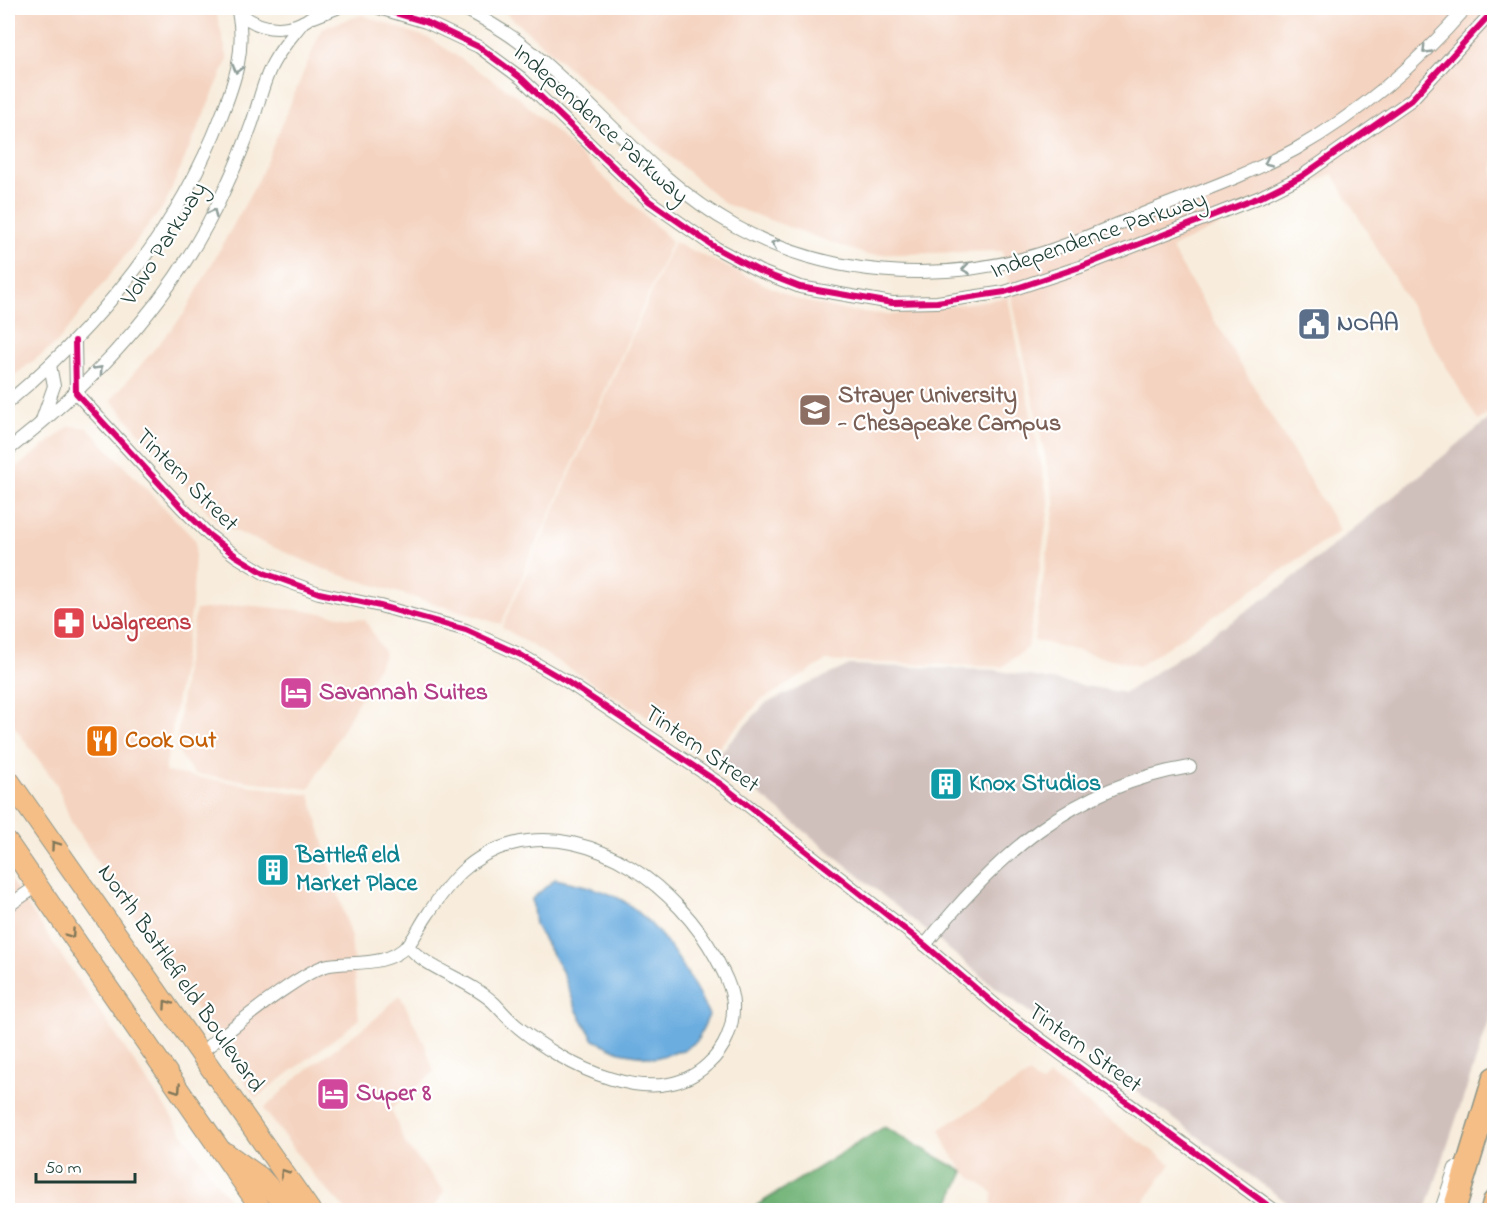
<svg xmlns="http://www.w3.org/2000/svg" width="1502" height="1218" viewBox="0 0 1502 1218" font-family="'Indie Flower',sans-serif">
	<rect width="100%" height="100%" fill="#fff"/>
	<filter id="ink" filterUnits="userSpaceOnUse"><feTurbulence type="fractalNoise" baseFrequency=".0167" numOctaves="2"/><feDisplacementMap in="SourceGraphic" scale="12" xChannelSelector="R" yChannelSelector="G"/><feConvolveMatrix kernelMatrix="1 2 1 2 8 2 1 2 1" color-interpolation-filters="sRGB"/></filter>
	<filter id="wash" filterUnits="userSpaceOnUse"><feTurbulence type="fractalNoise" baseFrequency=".008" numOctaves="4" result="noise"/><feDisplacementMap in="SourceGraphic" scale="24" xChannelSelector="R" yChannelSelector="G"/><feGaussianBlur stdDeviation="1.35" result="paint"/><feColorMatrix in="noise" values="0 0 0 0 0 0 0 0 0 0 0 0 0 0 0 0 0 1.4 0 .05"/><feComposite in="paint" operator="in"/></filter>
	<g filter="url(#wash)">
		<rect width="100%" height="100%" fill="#f8eddd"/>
		<!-- built -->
		<g fill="#f4d3c0">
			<path d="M8 8H215L228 59 164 206 57 343 8 380Z"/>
			<path d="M500 8H1494V410L1478 421 1333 174 1171 248 1340 531 1139 666 1034 640 1055 504 1002 251 867 255 725 204Z"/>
			<path d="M362 15 431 39 517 96 672 241 501 624 331 572 219 524 111 400 184 314 259 179 322 28Z"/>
			<path d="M674 242 796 299 843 310 892 315 1008 297 1049 505 1028 647 1002 667 826 661 760 701 711 756 502 627Z"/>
			<path d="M70 426 88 428 196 541 192 607 165 772 310 795 351 938 359 1020 256 1098 71 822 57 785 8 718V474Z"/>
			<path d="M244 605 309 611 365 620 385 654 309 789 194 774 176 749 185 667 196 610Z"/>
			<path d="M8 877 214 1179 237 1210H8Z"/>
			<path d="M400 995 425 1045 434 1072 391 1109 406 1145 444 1191 433 1210H346L313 1175 264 1109 296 1078 376 1018Z"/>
			<path d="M1030 1074 1037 1082 1043 1084 1049 1076 1171 1164 1138 1210H1000L991 1205 993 1193 964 1172 947 1147 940 1129Z"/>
		</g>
		<!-- industrial -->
		<path fill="#d0c0bc" d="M1494 415V1006L1426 1210H1297L990 983 715 758 766 703 850 665 995 670 1125 693 1283 586Z"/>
		<!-- forest -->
		<path fill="#6fb276" stroke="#477855" stroke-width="1.5" d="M884 1127 964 1172 949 1203 935 1210H749Z"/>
		<!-- water -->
		<path fill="#6cade0" stroke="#46758a" stroke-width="1.5" d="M555 879C578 884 605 889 625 902 664 929 689 973 709 1015L697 1041 684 1050 655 1058 620 1052 594 1040 577 1011 562 971 535 925 532 899Z"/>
	</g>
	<g filter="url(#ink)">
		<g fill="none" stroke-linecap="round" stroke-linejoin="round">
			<!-- street casing -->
			<g stroke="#8c9588" stroke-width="14">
				<g id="street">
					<path d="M236 8C260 36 298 33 321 8"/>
					<path d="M379 8 426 22 479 47 521 78 649 201 716 248 759 271 800 287 892 303 937 302 1005 292 1083 266 1260 197 1302 176 1411 100 1494 10"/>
					<path d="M463 8C484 19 504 30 523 45 597 103 652 180 735 226 826 277 938 284 1036 255 1073 244 1109 227 1145 213 1196 193 1248 175 1296 149 1361 112 1417 64 1466 8"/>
					<path d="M314 17 337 8"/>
					<path d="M75 341 76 393 181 507 210 536 236 556 264 573 319 593 380 606 466 630 521 655 566 681 722 785 925 945 1006 1014 1274 1210"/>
					<path d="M8 402C101 324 177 230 221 117 235 81 246 50 238 11"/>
					<path d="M42 420 54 386 50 365"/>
					<path d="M8 450C100 378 181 290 228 182 237 163 245 143 252 123 259 103 263 81 273 63 281 48 293 35 303 22"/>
					<path d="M8 906 37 886"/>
					<path d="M925 945C996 856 1072 786 1190 767"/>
					<path d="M201 1052C228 1032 302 970 329 965 356 961 387 967 408 945 415 937 420 926 426 917 449 882 470 855 512 844 595 823 679 890 716 958 724 973 732 988 733 1004 734 1027 725 1049 708 1064 655 1114 564 1065 518 1027 509 1020 502 1011 494 1003 470 980 426 969 407 945"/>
					<path d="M1441 1210 1455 1168"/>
				</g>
			</g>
			<!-- primary casing -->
			<g stroke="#8c9588" stroke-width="22">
				<g id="primary">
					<path d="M8 779 310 1210"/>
					<path d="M8 843 262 1210"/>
					<path d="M226 1153 260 1177 290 1210"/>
				</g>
			</g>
			<!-- highway casing -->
			<g stroke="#8c9588" stroke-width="25">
				<g id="highway">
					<path d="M1454 1210 1494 1078"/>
					<path d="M1492 1210 1494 1202"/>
				</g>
			</g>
			<!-- street -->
			<use href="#street" stroke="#fff" stroke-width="12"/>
			<!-- primary -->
			<use href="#primary" stroke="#f6be87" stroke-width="20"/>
			<!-- highway -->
			<use href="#highway" stroke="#f6be87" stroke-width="22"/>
			<!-- cycleway casing -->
			<g stroke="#fff" stroke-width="10">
				<g id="cycleway">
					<path d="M379 8 426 22 479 47 521 78 649 201 716 248 759 271 800 287 892 303 937 302 1005 292 1083 266 1260 197 1302 176 1411 100 1494 10"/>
					<path d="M75 341 76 393 181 507 210 536 236 556 264 573 319 593 380 606 466 630 521 655 566 681 722 785 925 945 1006 1014 1274 1210"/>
				</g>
			</g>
			<!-- cycleway -->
			<use href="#cycleway" stroke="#d6006c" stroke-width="6"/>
		</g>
		<!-- one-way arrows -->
		<defs><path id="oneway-chevron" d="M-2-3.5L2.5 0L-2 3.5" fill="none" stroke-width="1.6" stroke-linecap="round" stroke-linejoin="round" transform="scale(1.5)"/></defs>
		<g stroke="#8f9e9a">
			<use href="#oneway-chevron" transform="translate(1426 50) rotate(134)"/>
			<use href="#oneway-chevron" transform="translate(237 69) rotate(104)"/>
			<use href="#oneway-chevron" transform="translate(1268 162) rotate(155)"/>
			<use href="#oneway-chevron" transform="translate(213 213) rotate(-64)"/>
			<use href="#oneway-chevron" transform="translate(775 244) rotate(-159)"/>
			<use href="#oneway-chevron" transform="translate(966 269) rotate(172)"/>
			<use href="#oneway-chevron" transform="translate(99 370) rotate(-47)"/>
		</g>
		<g stroke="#807759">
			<use href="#oneway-chevron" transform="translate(55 845) rotate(-125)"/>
			<use href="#oneway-chevron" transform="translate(71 934) rotate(55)"/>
			<use href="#oneway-chevron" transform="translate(167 1004) rotate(-125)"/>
			<use href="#oneway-chevron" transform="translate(177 1089) rotate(56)"/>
			<use href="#oneway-chevron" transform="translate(284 1173) rotate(-124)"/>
		</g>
	</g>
	<!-- icons -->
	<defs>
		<g id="civic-square" transform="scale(1.725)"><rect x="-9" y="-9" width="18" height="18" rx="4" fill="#5c6f8a" stroke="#fff"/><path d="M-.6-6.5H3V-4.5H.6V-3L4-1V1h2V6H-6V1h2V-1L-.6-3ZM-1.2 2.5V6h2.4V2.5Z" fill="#fff"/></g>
		<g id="university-square" transform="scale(1.725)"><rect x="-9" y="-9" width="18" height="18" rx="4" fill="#8d6e63" stroke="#fff"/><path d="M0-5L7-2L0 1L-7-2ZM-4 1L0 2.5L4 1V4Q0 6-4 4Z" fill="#fff"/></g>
		<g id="pharmacy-square" transform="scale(1.725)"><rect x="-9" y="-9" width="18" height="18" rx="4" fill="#e0444e" stroke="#fff"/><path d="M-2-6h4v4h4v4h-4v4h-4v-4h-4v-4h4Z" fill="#fff"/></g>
		<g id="hotel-square" transform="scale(1.725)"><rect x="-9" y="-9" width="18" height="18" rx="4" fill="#d1479c" stroke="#fff"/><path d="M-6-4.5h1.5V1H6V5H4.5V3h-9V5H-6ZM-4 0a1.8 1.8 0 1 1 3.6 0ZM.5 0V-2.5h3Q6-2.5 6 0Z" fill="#fff"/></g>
		<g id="restaurant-square" transform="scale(1.725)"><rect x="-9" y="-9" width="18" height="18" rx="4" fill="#e8710a" stroke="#fff"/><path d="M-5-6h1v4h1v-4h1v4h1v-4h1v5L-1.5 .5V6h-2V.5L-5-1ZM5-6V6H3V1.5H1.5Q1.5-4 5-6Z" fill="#fff"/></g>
		<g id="building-square" transform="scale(1.725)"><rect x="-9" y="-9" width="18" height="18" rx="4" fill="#0f9aa8" stroke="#fff"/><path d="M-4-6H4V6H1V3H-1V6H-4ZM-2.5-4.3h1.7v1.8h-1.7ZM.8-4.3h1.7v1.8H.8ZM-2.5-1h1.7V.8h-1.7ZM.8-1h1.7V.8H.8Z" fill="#fff"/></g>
	</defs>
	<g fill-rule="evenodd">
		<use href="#civic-square" x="1314" y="324"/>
		<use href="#university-square" x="815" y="410"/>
		<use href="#pharmacy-square" x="69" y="623"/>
		<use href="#hotel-square" x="296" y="693"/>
		<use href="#restaurant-square" x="102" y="741"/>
		<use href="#building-square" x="946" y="784"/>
		<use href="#building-square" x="273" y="870"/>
		<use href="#hotel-square" x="333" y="1094"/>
	</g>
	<g text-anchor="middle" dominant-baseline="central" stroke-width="4.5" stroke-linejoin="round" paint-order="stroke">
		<!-- street labels -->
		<g font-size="24" fill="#1f3d34" stroke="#fff">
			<text transform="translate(600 125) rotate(42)">Independence Parkway</text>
			<text transform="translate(1099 236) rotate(-19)">Independence Parkway</text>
			<text transform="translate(165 244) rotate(-58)">Volvo Parkway</text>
			<text transform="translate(186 481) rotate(45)">Tintern Street</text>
			<text transform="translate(701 750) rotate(35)">Tintern Street</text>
			<text transform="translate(180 979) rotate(55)">North Battlefield Boulevard</text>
			<text transform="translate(1084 1049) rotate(36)">Tintern Street</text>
		</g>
		<!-- service labels -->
		<g font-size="24" font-weight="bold" fill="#4e5e75" stroke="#fff" text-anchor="start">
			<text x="1337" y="324">NOAA</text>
		</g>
		<!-- education labels -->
		<g font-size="24" font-weight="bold" fill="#785e54" stroke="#fff" text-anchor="start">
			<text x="838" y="396">Strayer University<tspan x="838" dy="28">- Chesapeake Campus</tspan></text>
		</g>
		<!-- health labels -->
		<g font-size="24" font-weight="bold" fill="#be3a42" stroke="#fff" text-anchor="start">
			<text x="92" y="623">Walgreens</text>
		</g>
		<!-- hotel labels -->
		<g font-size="24" font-weight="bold" fill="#b23c85" stroke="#fff" text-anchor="start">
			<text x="319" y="693">Savannah Suites</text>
			<text x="356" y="1094">Super 8</text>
		</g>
		<!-- food labels -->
		<g font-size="24" font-weight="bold" fill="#c56008" stroke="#fff" text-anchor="start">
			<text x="125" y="741">Cook Out</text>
		</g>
		<!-- culture labels -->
		<g font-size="24" font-weight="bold" fill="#0d838f" stroke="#fff" text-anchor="start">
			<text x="969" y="784">Knox Studios</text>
			<text x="296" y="856">Battlefield<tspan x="296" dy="28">Market Place</tspan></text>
		</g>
	</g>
	<!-- margin -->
	<rect width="1502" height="1218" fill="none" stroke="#fff" stroke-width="30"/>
	<!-- scale -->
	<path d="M36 1173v9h99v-9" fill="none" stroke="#1f3d34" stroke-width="3"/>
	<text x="45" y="1173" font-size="18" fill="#1f3d34" stroke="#ffffff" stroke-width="4.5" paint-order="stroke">50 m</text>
</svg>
